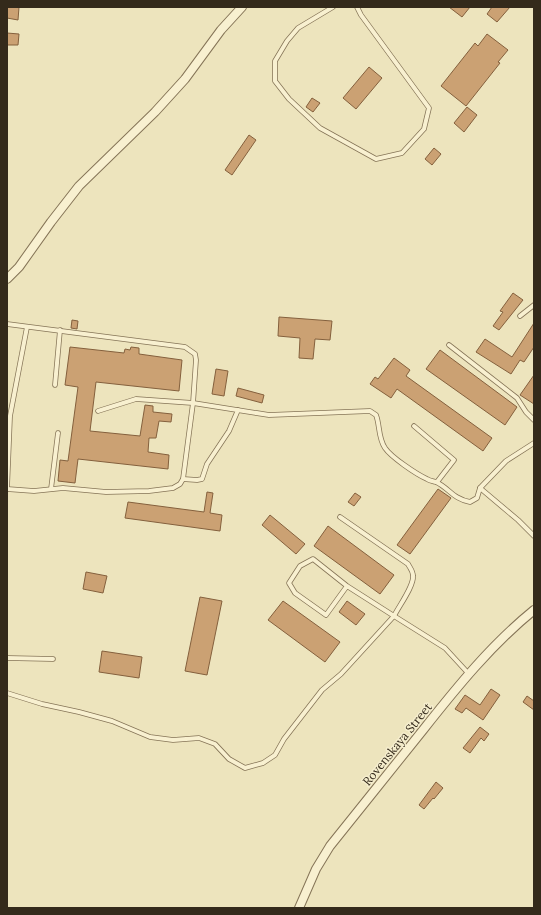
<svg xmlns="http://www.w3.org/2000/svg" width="541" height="915" viewBox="0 0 541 915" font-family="Lora,serif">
	<rect width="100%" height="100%" fill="#ede4bd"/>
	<!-- building -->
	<g fill="#cba173" stroke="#84603d">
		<path d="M7 7H19L18 20 7 18Z"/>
		<path d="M449 7H470L462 17Z"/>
		<path d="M492 7H510L497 22 487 14Z"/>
		<path d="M7 33 19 34 18 45H7Z"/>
		<path d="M487 34 508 50 498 62 500 63 466 106 441 86 475 43 478 46Z"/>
		<path d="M369 67 382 78 356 109 343 98Z"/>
		<path d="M312 98 320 103 313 112 306 107Z"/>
		<path d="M467 107 477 115 464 132 454 123Z"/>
		<path d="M249 135 256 140 232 175 225 170Z"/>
		<path d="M434 148 441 154 432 165 425 159Z"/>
		<path d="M513 293 523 300 499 330 493 326 503 312 500 311Z"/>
		<path d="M279 317 332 321 330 340 315 339 313 359 299 358 300 338 278 336Z"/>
		<path d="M72 320 78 321 77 329 71 328Z"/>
		<path d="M534 323V347L524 362 520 360 511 374 476 352 485 339 512 357Z"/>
		<path d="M70 347 124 353 125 349 130 350 131 347 139 348V354L182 360 179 391 96 382 90 431 140 436 145 405 153 406V412L172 414 171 422 159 421 156 438H149L148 452 169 455 168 469 78 459 75 483 58 481 60 460 68 461 78 387 65 385Z"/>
		<path d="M440 350 517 407 505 425 426 369Z"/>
		<path d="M394 358 410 370 406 376 492 438 483 451 397 389 391 398 370 384 375 377 378 379Z"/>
		<path d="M216 369 228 371 224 396 212 394Z"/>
		<path d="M534 375V404L520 395Z"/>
		<path d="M238 388 264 395 262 403 236 396Z"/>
		<path d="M438 489 451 498 410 554 397 545Z"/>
		<path d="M207 492 213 493 210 513 222 515 220 531 125 518 128 502 204 512Z"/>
		<path d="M355 493 361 497 354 506 348 502Z"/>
		<path d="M270 515 305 544 296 554 262 525Z"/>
		<path d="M328 526 394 575 380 594 314 546Z"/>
		<path d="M86 572 107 576 103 593 83 589Z"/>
		<path d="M200 597 222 601 207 675 185 671Z"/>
		<path d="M283 601 340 642 325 662 268 620Z"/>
		<path d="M347 601 365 614 356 625 339 612Z"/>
		<path d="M102 651 142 657 139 678 99 672Z"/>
		<path d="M491 689 500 695 483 720 466 708 462 713 455 709 465 695 480 705Z"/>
		<path d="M527 696 534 701V710L523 702Z"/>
		<path d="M480 727 489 734 484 741 481 738 470 753 463 748Z"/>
		<path d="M436 782 443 788 434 799 433 798 424 809 419 805Z"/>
	</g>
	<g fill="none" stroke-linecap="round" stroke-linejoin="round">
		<!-- service casing -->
		<g stroke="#857457" stroke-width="5.5">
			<g id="service">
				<path d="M333 7 298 28 287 41 275 61V81L289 99 320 128 376 159 402 153 424 129 429 108 361 15 357 7"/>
				<path d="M520 316 534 305"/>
				<path d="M7 324 185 347 195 354 196 360 193 403 183 479 180 484 173 488 149 491 106 492 63 488 34 491 7 489"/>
				<path d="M449 345 517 398 526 412 534 420"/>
				<path d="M55 385 60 330"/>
				<path d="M98 411 136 399 193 403 269 415 370 411 376 415C380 425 378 438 385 448 391 457 416 474 427 479 430 481 433 481 436 482 449 488 453 499 470 502L477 498 480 488 506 461 534 443"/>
				<path d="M414 426 454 460 437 482"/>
				<path d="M183 479 197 480 202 479 207 464 229 431 238 410"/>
				<path d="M480 488 518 520 534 536"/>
				<path d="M7 489 10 416 27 327"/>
				<path d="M51 489 58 433"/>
				<path d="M340 517 408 564C410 568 413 571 413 576 414 586 399 606 394 616L347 586 313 559 300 566 289 583 295 593 326 615 347 586"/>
				<path d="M7 658 53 659"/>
				<path d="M7 693 42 704 79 712 112 721 150 737 173 740 199 738 215 744 229 759 245 768 263 763 275 755 284 739 322 690 341 674 394 616 445 648 468 673"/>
			</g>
		</g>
		<!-- minor casing -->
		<g stroke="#857457" stroke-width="10">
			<g id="minor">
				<path d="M7 279 19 267 51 222 79 186 155 112 185 79 221 30 242 7"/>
				<path d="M299 908 316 869 330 846C361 807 392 769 423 730 457 687 491 645 534 610"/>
			</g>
		</g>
		<!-- service -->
		<use href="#service" stroke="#f8f0d0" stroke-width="4"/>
		<!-- minor -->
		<use href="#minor" stroke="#f8f0d0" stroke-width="8"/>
	</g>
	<g text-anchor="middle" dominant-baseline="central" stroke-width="3" stroke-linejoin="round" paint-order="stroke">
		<!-- street labels -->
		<g font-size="12" fill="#342a1b" stroke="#f5edcd">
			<text transform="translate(397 744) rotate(-51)">Rovenskaya Street</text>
		</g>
	</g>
	<!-- border -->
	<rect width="541" height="915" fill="none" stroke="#342a1b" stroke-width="16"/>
</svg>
